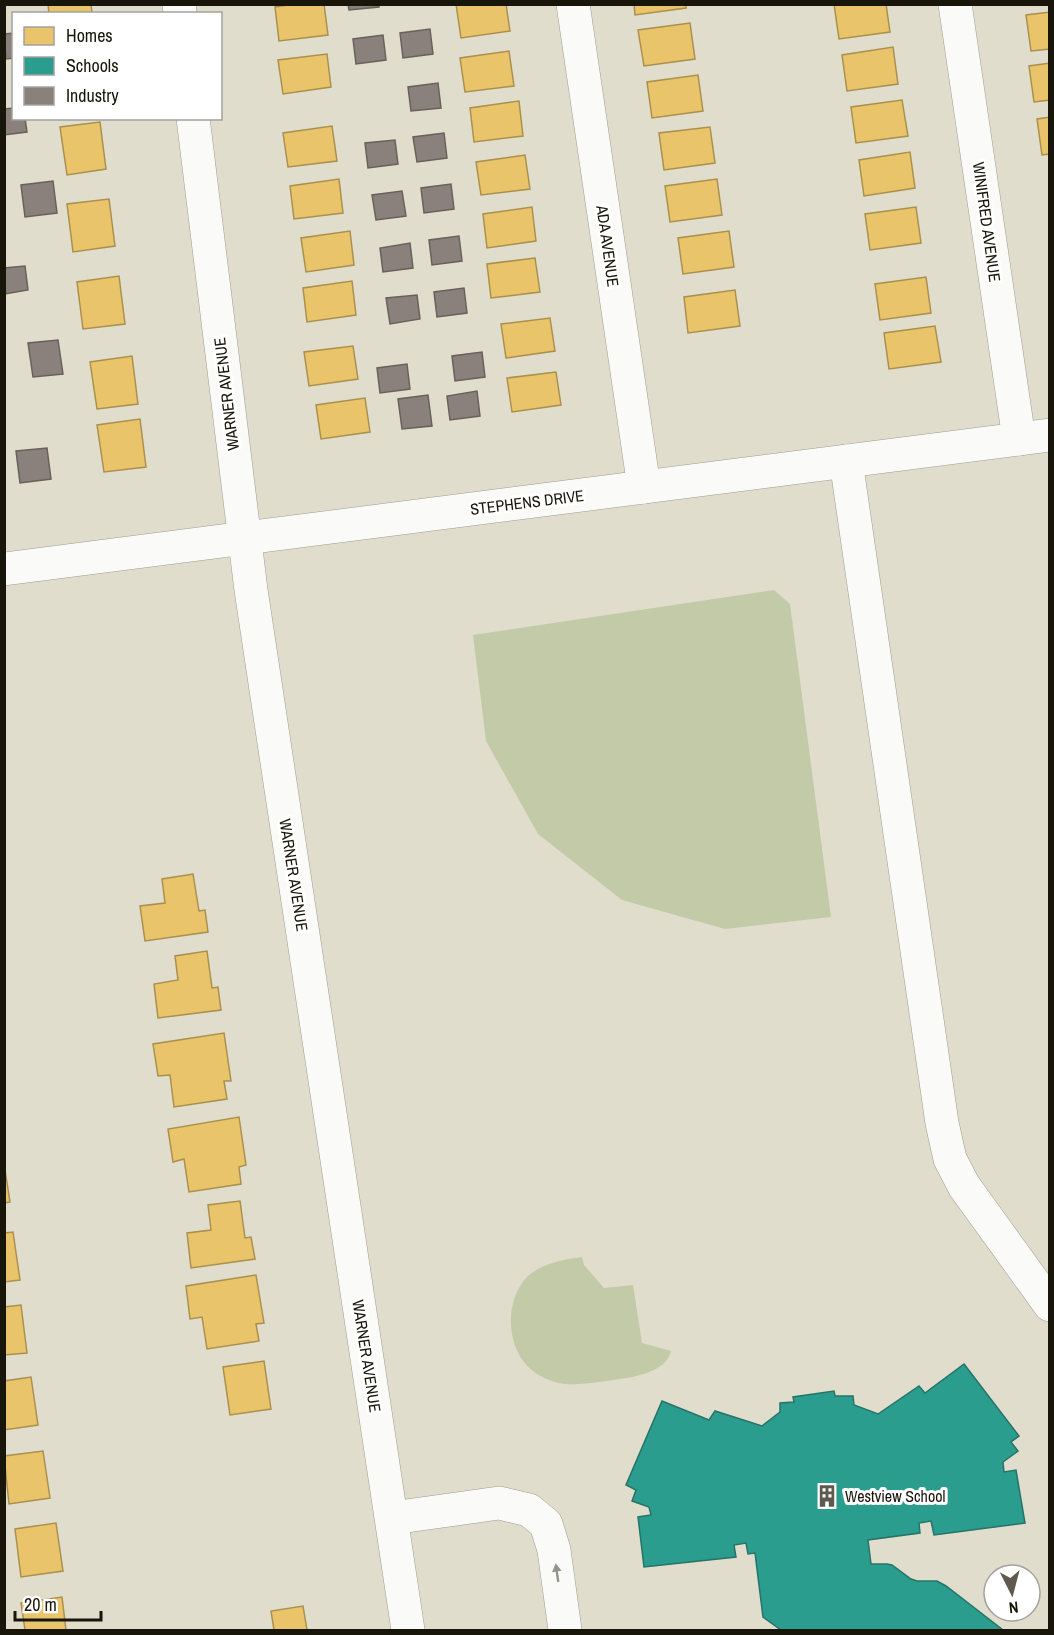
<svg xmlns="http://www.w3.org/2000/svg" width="1054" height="1635" viewBox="0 0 1054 1635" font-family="'Archivo Narrow',sans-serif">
	<rect width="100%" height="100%" fill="#e1ddcd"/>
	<!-- green -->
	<g fill="#c3caa8">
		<path d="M774 590 790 604 831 917 725 929 622 900 538 834 486 741 473 635Z"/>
		<path d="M582 1257 584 1265 604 1288 633 1285 642 1343 671 1351C667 1369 643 1375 627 1378 610 1380 575 1387 559 1383 546 1380 532 1373 524 1362 506 1339 506 1299 527 1277 541 1263 563 1260 582 1257Z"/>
	</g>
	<!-- homes -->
	<g fill="#e9c46a" stroke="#aa904d" stroke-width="1.5">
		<path d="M48 4H91L92 13 49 14Z"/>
		<path d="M295 4H324L328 35 279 41 275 7Z"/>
		<path d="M456 4H506L510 31 461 38Z"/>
		<path d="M634 4H686V8L635 15Z"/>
		<path d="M834 4H886L890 32 839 39Z"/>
		<path d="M1050 12V49L1031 51 1026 15Z"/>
		<path d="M690 23 695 59 644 66 638 30Z"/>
		<path d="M893 47 898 84 847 91 842 55Z"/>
		<path d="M509 51 514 86 465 92 460 58Z"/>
		<path d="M327 54 331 87 283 94 278 60Z"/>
		<path d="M1050 63V100L1034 102 1029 66Z"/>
		<path d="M698 75 703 111 652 118 647 82Z"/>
		<path d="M902 100 908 136 856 143 851 107Z"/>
		<path d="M519 101 523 136 474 142 470 108Z"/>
		<path d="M1050 117V154L1042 155 1037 119Z"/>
		<path d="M100 122 106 169 67 175 60 127Z"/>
		<path d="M332 126 337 161 288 167 283 133Z"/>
		<path d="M710 127 715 163 664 170 659 133Z"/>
		<path d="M910 152 915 188 864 196 859 160Z"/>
		<path d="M525 155 530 189 481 195 476 162Z"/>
		<path d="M339 179 343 213 294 219 290 186Z"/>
		<path d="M717 179 722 215 670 222 665 186Z"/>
		<path d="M109 199 115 246 73 252 67 204Z"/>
		<path d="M532 207 536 241 487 248 483 214Z"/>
		<path d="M916 207 921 243 870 250 865 214Z"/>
		<path d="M350 231 354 265 306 272 301 238Z"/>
		<path d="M729 231 734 267 683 274 678 238Z"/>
		<path d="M535 258 540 292 491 298 487 264Z"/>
		<path d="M119 276 125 324 83 329 77 282Z"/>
		<path d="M926 277 931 313 880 320 875 284Z"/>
		<path d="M352 281 356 315 307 322 303 288Z"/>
		<path d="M735 290 740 326 688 333 684 297Z"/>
		<path d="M550 318 555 351 506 358 501 324Z"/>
		<path d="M935 326 941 362 889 369 884 333Z"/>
		<path d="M353 346 358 379 309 386 304 352Z"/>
		<path d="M132 356 138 404 97 409 90 362Z"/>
		<path d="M556 372 561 405 512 412 507 378Z"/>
		<path d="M365 398 370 432 321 439 316 405Z"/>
		<path d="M140 419 146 467 104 472 97 425Z"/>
		<path d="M193 874 199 911 205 910 208 932 145 941 140 906 165 903 162 879Z"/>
		<path d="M207 951 212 988 218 987 221 1010 158 1018 154 984 178 980 175 956Z"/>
		<path d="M224 1033 231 1081H224L227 1099 174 1107 170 1075 158 1076 153 1044Z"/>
		<path d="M239 1117 246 1165 239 1167 241 1184 189 1192 184 1159 173 1162 168 1129Z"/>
		<path d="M4 1163 10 1202 4 1203Z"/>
		<path d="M240 1201 245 1238 251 1237 255 1259 191 1268 187 1233 211 1230 208 1205Z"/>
		<path d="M13 1232 20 1280 4 1282V1233Z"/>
		<path d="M256 1275 264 1323 256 1324 259 1341 207 1349 202 1317 190 1319 186 1286Z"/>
		<path d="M21 1305 27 1353 4 1355V1307Z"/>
		<path d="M264 1361 271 1409 230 1415 223 1367Z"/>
		<path d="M31 1377 38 1425 4 1430V1381Z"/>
		<path d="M43 1451 50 1498 9 1504 4 1456Z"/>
		<path d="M56 1523 63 1571 21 1577 15 1529Z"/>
		<path d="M62 1597 66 1630H25L21 1603Z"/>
		<path d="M303 1606 307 1630H274L271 1611Z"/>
	</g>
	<!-- schools -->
	<path fill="#2a9d8f" stroke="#257467" stroke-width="1.5" d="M964 1364 1019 1436 1011 1442 1018 1451 1003 1462 1004 1472 1016 1470 1025 1523 934 1535 931 1521 919 1523 920 1533 868 1540 871 1564H887L892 1565 911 1579 917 1581H937L946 1586 1003 1630H781L763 1617 755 1553 748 1554 746 1543 734 1545 736 1557 644 1567 638 1517 651 1515 649 1507 632 1501 636 1490 626 1485 662 1401 709 1420 715 1411 762 1426 780 1412V1403L794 1402 793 1397 834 1391 835 1396H853L854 1405 878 1414 919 1386 925 1393Z"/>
	<!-- industry -->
	<g fill="#8a817c" stroke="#68615a" stroke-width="1.5">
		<path d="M348 4H379V7L349 10Z"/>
		<path d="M430 29 433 54 403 58 400 33Z"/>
		<path d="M14 33V58L6 59 4 34Z"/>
		<path d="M383 35 386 60 356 64 353 39Z"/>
		<path d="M438 83 441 108 411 111 408 87Z"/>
		<path d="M14 108V118H25L27 132 4 135V109Z"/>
		<path d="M444 133 447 158 417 162 413 137Z"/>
		<path d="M395 140 398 164 368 168 365 143Z"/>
		<path d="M53 181 57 213 25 217 21 185Z"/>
		<path d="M451 184 454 209 424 213 421 188Z"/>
		<path d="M402 191 406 216 376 220 372 195Z"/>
		<path d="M459 236 462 261 432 265 429 240Z"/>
		<path d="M410 243 413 268 383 272 380 248Z"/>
		<path d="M25 266 28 290 4 294V268Z"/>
		<path d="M464 288 467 313 437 317 434 292Z"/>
		<path d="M417 295 420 319 390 324 386 298Z"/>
		<path d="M58 340 63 374 33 377 28 343Z"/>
		<path d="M482 352 485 377 455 381 452 356Z"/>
		<path d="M407 364 410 389 380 393 377 368Z"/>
		<path d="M477 391 480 416 450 420 447 396Z"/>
		<path d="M428 395 432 426 402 429 398 399Z"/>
		<path d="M47 448 51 479 20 483 16 451Z"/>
	</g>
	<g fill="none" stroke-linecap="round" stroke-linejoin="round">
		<!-- minor casing -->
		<g stroke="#9e9c8f" stroke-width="34">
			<g id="minor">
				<path d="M179 4 180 14"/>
				<path d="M573 4 644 487"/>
				<path d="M955 4 1019 439"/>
				<path d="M193 118 251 590 408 1630"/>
				<path d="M846 461 942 1123 950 1159 964 1186 1050 1305"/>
				<path d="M4 569 1050 435"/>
				<path d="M392 1518 499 1503 529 1510 546 1524 554 1550 565 1630"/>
			</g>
		</g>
		<!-- minor -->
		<use href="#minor" stroke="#fafaf8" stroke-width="33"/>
	</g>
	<!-- one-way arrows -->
	<defs><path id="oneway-solid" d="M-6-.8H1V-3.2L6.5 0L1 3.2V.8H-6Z" transform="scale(1.5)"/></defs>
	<use fill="#94938d" href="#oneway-solid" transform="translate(557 1573) rotate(-98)"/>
	<!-- icons -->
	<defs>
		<g id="building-bare" transform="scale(1.8)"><path d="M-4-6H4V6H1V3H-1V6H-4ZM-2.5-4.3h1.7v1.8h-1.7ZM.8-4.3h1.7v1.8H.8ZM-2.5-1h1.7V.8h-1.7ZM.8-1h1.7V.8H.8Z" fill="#5e5b4e" stroke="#fff" stroke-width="2.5" paint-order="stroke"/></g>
	</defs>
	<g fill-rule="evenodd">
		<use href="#building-bare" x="827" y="1496"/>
	</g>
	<g text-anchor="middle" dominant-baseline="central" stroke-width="6" stroke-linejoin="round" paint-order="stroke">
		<!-- street labels -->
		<g font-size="16" fill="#18150a" stroke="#fff">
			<text transform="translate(987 222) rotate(82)">WINIFRED AVENUE</text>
			<text transform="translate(608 246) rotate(82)">ADA AVENUE</text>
			<text transform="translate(226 394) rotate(-97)">WARNER AVENUE</text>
			<text transform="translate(527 502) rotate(-7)">STEPHENS DRIVE</text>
			<text transform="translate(294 875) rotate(81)">WARNER AVENUE</text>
			<text transform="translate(367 1356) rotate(81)">WARNER AVENUE</text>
		</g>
		<!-- poi labels -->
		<g font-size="16" fill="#18150a" stroke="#fff" text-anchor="start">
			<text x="845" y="1496">Westview School</text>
		</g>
	</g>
	<!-- border -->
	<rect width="1054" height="1635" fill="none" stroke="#18150a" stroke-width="12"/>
	<!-- legend -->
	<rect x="12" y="12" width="210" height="108" fill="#ffffff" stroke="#a3a19d" stroke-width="1.5"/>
	<rect x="24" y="27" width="30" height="18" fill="#e9c46a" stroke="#a3a19d" stroke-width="1.5"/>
	<text x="66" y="42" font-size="18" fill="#18150a">Homes</text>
	<rect x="24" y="57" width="30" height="18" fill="#2a9d8f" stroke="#a3a19d" stroke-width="1.5"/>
	<text x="66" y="72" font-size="18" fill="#18150a">Schools</text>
	<rect x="24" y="87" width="30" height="18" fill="#8a817c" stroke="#a3a19d" stroke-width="1.5"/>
	<text x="66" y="102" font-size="18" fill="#18150a">Industry</text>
	<!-- north arrow -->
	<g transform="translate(1012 1593) rotate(174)"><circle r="28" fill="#ffffff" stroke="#a3a19d" stroke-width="1.5"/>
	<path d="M0-4.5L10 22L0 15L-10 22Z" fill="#5e5b4e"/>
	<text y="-9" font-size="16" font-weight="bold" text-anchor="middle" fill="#18150a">N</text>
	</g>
	<!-- scale -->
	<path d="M15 1611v9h86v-9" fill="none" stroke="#18150a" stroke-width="3"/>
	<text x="24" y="1611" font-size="18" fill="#18150a" stroke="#ffffff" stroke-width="4.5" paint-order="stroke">20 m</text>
</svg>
